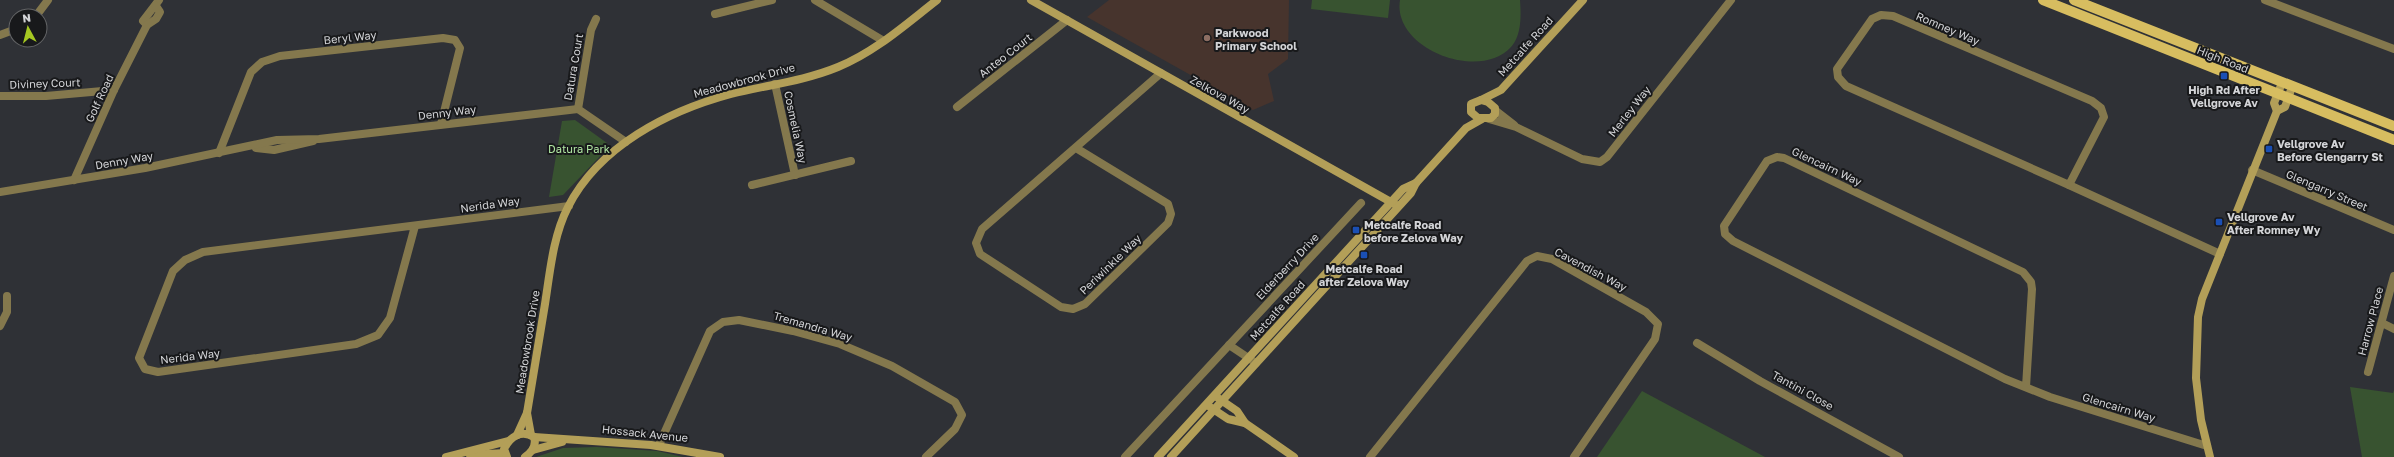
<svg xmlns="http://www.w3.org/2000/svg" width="2394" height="457" viewBox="0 0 2394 457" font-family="'Golos Text',sans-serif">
	<rect width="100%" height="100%" fill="#2f3136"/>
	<!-- education -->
	<path fill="#47342d" d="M1109 0H1289L1288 59 1268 74 1274 101 1253 110 1087 17Z"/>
	<!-- green -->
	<g fill="#385330">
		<path d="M1312 0H1390L1388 18 1311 9Z"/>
		<path d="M1400 0H1520C1521 15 1522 35 1511 47 1480 82 1392 49 1400 0Z"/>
		<path d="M575 120 607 143 605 151 563 195 549 197 562 121Z"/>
		<path d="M2350 387 2393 393 2394 390V457H2362Z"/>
		<path d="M1642 391 1765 457H1597Z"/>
		<path d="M597 447 657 451 683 457H536L563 448Z"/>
	</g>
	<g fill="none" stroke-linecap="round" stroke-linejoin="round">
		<!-- street -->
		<g stroke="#84784d" stroke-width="8">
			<path d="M815 0 882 40"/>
			<path d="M2265 0 2394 49"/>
			<path d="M715 14 772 0"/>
			<path d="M1881 15 1893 16 2092 101 2101 108 2104 117 2069 185 1846 86 1838 77 1837 69 1872 19Z"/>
			<path d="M36 16 48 0"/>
			<path d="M596 19 591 30 578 109 626 142"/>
			<path d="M147 25 143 21 159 0"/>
			<path d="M0 35 16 29"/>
			<path d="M775 84 795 175"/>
			<path d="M0 96H46L114 90"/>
			<path d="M957 107 1067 20"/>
			<path d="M1496 111 1514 125"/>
			<path d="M1489 119 1516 127 1582 159 1600 162 1607 157 1731 0"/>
			<path d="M256 148 274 150 313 141"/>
			<path d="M1076 148 1168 204 1171 214 1168 223 1085 304 1073 309 1061 307 980 254 976 243 982 229 1161 73"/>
			<path d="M219 153 251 72 262 62 280 56 443 38 455 40 460 48 441 124"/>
			<path d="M2252 170 2394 230"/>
			<path d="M74 180 114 90 147 25 156 19 160 12 156 6"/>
			<path d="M752 185 851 161"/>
			<path d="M2069 185 2220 254"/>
			<path d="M0 192 145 168 277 140 319 139 578 109"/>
			<path d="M415 226 390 318 378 335 356 344 158 372 145 369 139 358 173 271 185 260 203 252 569 206"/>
			<path d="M2382 323 2394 329"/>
			<path d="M0 326 7 312V296"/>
			<path d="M1697 343 1760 381 1899 457"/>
			<path d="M1229 345 1256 363"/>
			<path d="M2368 372 2394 276"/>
			<path d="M2026 387 2032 289 2031 282 2023 272 1784 158 1777 157 1767 161 1724 226 1725 234 1733 241 2005 379 2050 397 2207 446"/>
			<path d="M659 445 710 331 723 322 739 320 793 331 840 344 892 366 955 402 962 415 955 429 926 457"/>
			<path d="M1125 457 1361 203"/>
			<path d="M1370 457 1527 261 1537 256 1552 259 1646 312 1658 324 1655 339 1574 457"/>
		</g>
		<!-- secondary -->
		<g stroke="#b39f58" stroke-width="8">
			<path d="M1031 0 1398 206"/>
			<path d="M1481 100 1501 90 1583 0"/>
			<path d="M1481 100 1488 102 1495 108V114L1491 118H1478L1471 112V104Z"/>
			<path d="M2277 111 2274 103 2282 83"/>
			<path d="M1218 398 1237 411 1245 423"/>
			<path d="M1210 407 1228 419 1245 423 1294 457"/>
			<path d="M527 413 531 435"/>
			<path d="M517 435 527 413C533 377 539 341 545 304 550 272 553 236 568 207 599 146 668 111 731 94 767 85 804 81 838 67 875 52 906 24 937 0"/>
			<path d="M534 437 651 445 720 457"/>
			<path d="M533 450 562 442"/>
			<path d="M470 455 505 453"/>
			<path d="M446 457 508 441"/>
			<path d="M507 457 504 449C510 437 521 429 534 437 537 446 532 452 525 457"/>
			<path d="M1158 457 1403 189 1416 183"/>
			<path d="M1171 457 1411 193 1416 183 1466 128 1482 119"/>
			<path d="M2210 457 2201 420 2196 378 2198 317 2202 299 2277 111 2285 107 2292 87"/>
		</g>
		<!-- primary -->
		<g stroke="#d7bd60" stroke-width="10">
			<path d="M2043 0 2394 140"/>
			<path d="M2074 0 2394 126"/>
		</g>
	</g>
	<!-- markers -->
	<circle fill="#8d6e63" stroke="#18191b" stroke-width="1.5" cx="1207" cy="38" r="4"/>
	<g fill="#1a4fb4" stroke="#18191b" stroke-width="1.5">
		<rect x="2220" y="72" width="8" height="8" rx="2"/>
		<rect x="2265" y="145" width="8" height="8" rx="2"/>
		<rect x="2215" y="218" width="8" height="8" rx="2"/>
		<rect x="1352" y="226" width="8" height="8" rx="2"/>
		<rect x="1360" y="251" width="8" height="8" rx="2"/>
	</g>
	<g text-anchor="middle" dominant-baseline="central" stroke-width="4" stroke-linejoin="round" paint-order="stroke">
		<!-- street labels -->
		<g font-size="11" fill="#d3d4d7" stroke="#18191b">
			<text transform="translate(1948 28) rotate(23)">Romney Way</text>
			<text transform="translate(350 37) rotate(-6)">Beryl Way</text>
			<text transform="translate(1525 46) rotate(-48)">Metcalfe Road</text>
			<text transform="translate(1005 55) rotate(-38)">Anteo Court</text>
			<text transform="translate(2223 59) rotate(22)">High Road</text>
			<text transform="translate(573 67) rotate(-80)">Datura Court</text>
			<text transform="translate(744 80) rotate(-15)">Meadowbrook Drive</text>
			<text transform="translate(45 83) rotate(-2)">Diviney Court</text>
			<text transform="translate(1220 94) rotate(29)">Zelkova Way</text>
			<text transform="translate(99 98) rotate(-65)">Golf Road</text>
			<text transform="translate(1629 111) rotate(-52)">Merley Way</text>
			<text transform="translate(447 112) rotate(-7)">Denny Way</text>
			<text transform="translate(796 127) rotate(78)">Cosmelia Way</text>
			<text transform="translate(124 160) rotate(-10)">Denny Way</text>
			<text transform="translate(1827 166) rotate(25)">Glencairn Way</text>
			<text transform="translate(2327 190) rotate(23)">Glengarry Street</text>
			<text transform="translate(490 204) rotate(-8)">Nerida Way</text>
			<text transform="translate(1110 264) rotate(-44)">Periwinkle Way</text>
			<text transform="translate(1287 266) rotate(-47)">Elderberry Drive</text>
			<text transform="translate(1591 269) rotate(28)">Cavendish Way</text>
			<text transform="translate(1277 310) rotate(-48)">Metcalfe Road</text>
			<text transform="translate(2370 321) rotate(-75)">Harrow Place</text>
			<text transform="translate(813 326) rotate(16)">Tremandra Way</text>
			<text transform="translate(527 342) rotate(-81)">Meadowbrook Drive</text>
			<text transform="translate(190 356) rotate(-7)">Nerida Way</text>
			<text transform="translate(1803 390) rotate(29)">Tantini Close</text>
			<text transform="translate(2119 407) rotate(17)">Glencairn Way</text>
			<text transform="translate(645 433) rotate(6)">Hossack Avenue</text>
		</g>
		<!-- poi labels -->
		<g font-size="11" font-weight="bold" fill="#d3d4d7" stroke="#18191b" text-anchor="start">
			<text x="1215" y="32">Parkwood<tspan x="1215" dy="13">Primary School</tspan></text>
			<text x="2224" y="89" text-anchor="middle">High Rd After<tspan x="2224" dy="13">Vellgrove Av</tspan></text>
			<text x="2277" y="143">Vellgrove Av<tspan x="2277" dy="13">Before Glengarry St</tspan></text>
			<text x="2227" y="216">Vellgrove Av<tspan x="2227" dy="13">After Romney Wy</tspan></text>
			<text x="1364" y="224">Metcalfe Road<tspan x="1364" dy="13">before Zelova Way</tspan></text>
			<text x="1364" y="268" text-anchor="middle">Metcalfe Road<tspan x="1364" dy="13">after Zelova Way</tspan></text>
		</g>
		<!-- park labels -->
		<g font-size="11" fill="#b0e6a2" stroke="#18191b">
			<text x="579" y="148">Datura Park</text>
		</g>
	</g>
	<!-- north arrow -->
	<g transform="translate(28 28) rotate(353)"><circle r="19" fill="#18191b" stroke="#636466"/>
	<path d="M0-3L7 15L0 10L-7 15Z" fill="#a5c822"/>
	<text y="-6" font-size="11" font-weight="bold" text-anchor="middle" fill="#d3d4d7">N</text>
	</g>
</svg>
